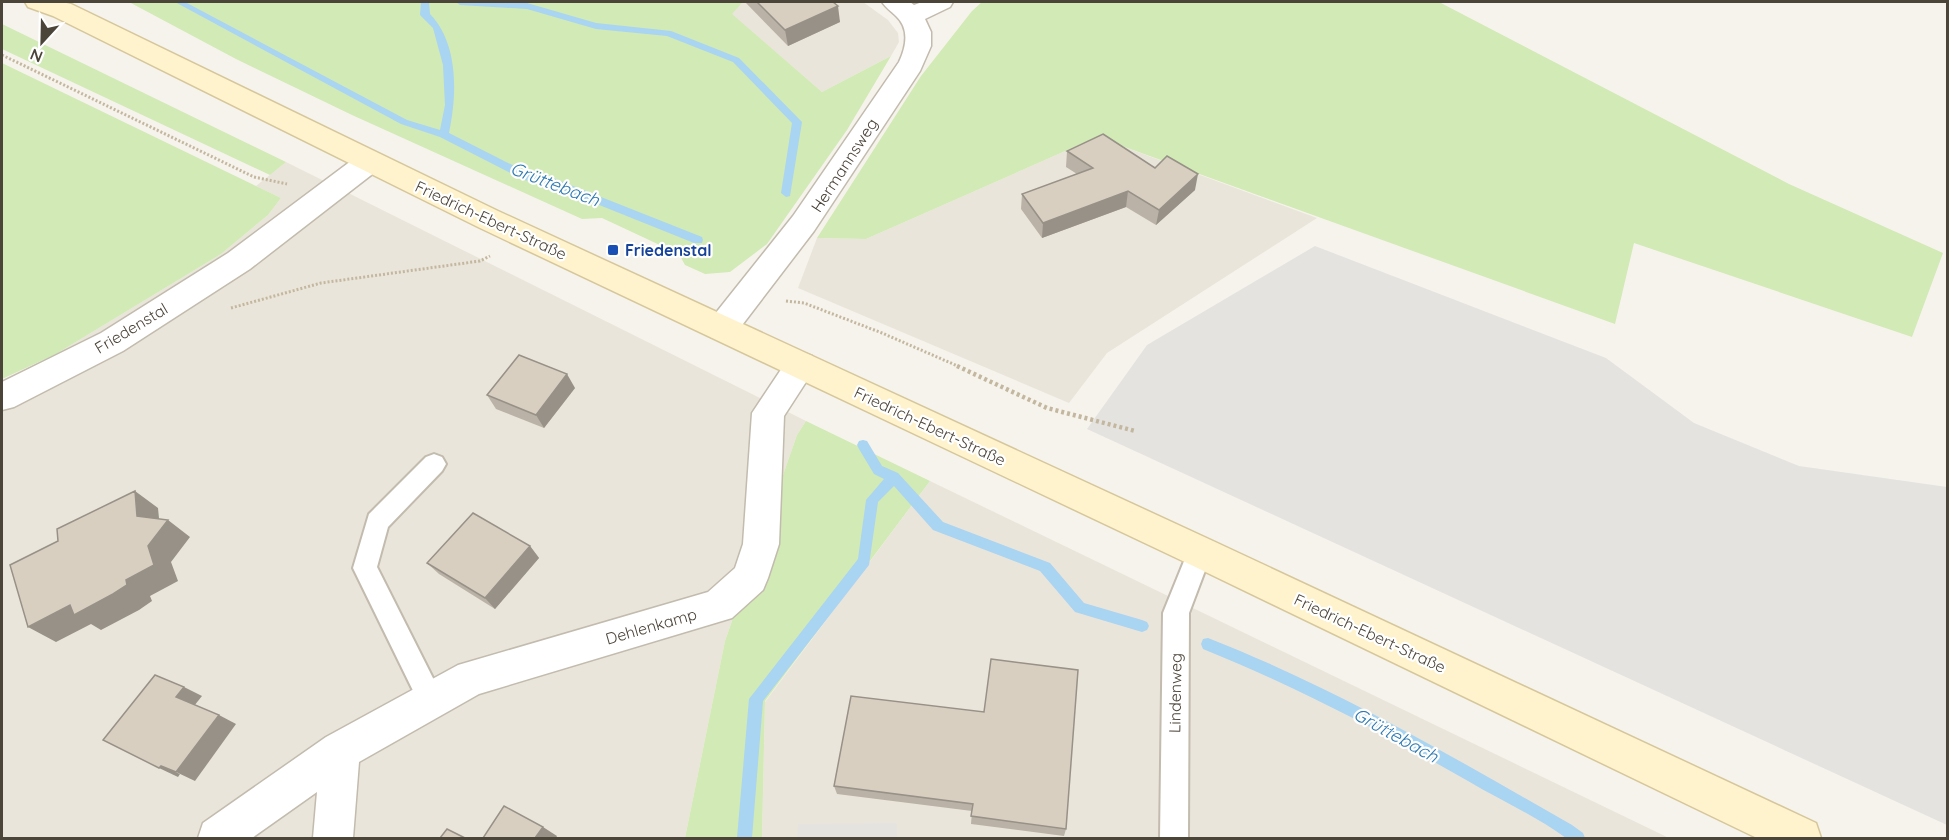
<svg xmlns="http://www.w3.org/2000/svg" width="1949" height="840" viewBox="0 0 1949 840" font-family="Quicksand,sans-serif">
	<rect width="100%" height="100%" fill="#f6f3ec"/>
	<!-- residential -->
	<g fill="#eae5da">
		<path d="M743 2H863L888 20 898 33 899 42 891 56 822 92 731 14Z"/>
		<path d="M1097 137 1317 218 1107 353 1069 403 798 288 817 238 866 239Z"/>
		<path d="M286 162 806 421 797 435 725 641 685 838H2V380L56 354 221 254 268 215 281 198 256 186Z"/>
		<path d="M930 481 1669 838H762L765 702Z"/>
	</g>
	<!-- green -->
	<g fill="#d2eab5">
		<path d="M129 2H743L732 14 822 92 891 56 847 130 767 244 730 272 705 274 685 265 679 254 602 218 582 219 352 115 236 59Z"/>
		<path d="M982 2H1439L1789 184 1943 253 1912 337 1634 243 1615 324 1097 137 866 239 817 238 921 76 972 11Z"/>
		<path d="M2 24 286 162 270 175 2 49Z"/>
		<path d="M2 63 281 198 268 215 221 254 56 354 2 379Z"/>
		<path d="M806 421 930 481 765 701 762 838H685L725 641 797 435Z"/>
	</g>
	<!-- parking -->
	<g fill="#e5e3e0">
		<path d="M1315 246 1606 358 1694 423 1799 466 1947 487V825L1087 429 1147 345Z"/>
		<path d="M897 823V838H797L798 824Z"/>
	</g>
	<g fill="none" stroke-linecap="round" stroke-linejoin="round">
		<!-- stream -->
		<g fill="#a9d4f2" fill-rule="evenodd">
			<path d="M175 2H185L407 120 440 130 445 105 443 65 433 28 420 15 421 2H429L430 14C459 44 457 95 449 133L530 174 553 178 702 237 703 240 702 243H694L547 184 524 180 440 137 401 124Z"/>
			<path d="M456 2 527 3 596 23 671 31 739 58 802 122 790 196 786 197 781 193 792 123 733 62 667 36 596 29 527 9 460 5Z"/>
			<path d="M863 440 867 441 882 466 898 473 943 522 1050 563 1084 603 1142 620 1147 622 1149 626 1147 630 1142 632 1075 612 1040 571 933 530 894 486 878 502 869 565 763 701 752 838H737L749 699 858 559 866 500 884 479 874 474 859 449 857 445 859 441Z"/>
			<path d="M1208 638C1336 688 1453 757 1572 825L1583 833 1585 838H1566C1536 816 1500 800 1468 781 1382 732 1295 686 1203 649L1201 644 1203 639Z"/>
		</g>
		<!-- lane casing -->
		<g stroke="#c2bbae" stroke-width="4">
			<g id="lane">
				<path d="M434 454 442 457 446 464 442 471 388 527 377 567 444 700 440 709 431 713 422 709 353 568 369 514 426 457Z"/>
				<path d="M1200 541 1209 544 1212 552 1189 613 1188 838H1160L1163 613 1191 544Z"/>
			</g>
		</g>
		<!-- street casing -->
		<g stroke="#c2bbae" stroke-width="3">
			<g id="street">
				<path d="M882 2H910L914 5 922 2H953L950 7 925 19 931 32V46L920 71 814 231 733 337 722 340 711 337 706 328 711 319 793 216 899 62C906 47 910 29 896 16 891 11 886 8 882 2Z"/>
				<path d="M369 152 379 155 383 162 379 169 250 269 123 351 14 407 2 410V382L101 333 228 253 359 155Z"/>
				<path d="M801 352 812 356 817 365 784 416 779 544 768 578 763 590 732 618 479 694 359 762 353 838H313L317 792 252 838H198L203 823 326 737 458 665 708 592 735 568 743 544 752 413 790 356Z"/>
			</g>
		</g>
		<!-- secondary casing -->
		<g stroke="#d6c79b" stroke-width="3">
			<path id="secondary" d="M25 2H62L71 4 498 211 1213 541 1816 823 1821 838H1757L1187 563 478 227 53 16 28 7Z"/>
		</g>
		<!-- path-far1 -->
		<g stroke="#c4b79f" stroke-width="3" stroke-dasharray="2 2" stroke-linecap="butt">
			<path d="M2 55 254 177 287 184"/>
			<path d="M786 301 804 303 882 333 960 367"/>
			<path d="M231 308 321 283 480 261 490 256"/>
		</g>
		<!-- path -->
		<path stroke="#c4b79f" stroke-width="4.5" stroke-dasharray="3 3" stroke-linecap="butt" d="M957 366 1047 408 1135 431"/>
		<!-- lane -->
		<use href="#lane" fill="#fff" fill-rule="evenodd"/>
		<!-- street -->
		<use href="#street" fill="#fff" fill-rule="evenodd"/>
		<!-- secondary -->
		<use href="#secondary" fill="#fff3cd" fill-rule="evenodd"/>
	</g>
	<!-- wall -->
	<g fill="#bab2a6">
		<path d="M745 2H833L840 22 788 46Z"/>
		<path d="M1067 151 1155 168 1195 190 1156 225 1126 207 1042 238 1021 209 1022 194 1077 174 1066 167Z"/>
		<path d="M575 388 544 428 496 409 487 395Z"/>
		<path d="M530 546 539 558 495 609 439 574 427 563Z"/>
		<path d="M851 696 1066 829 1064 836 971 824 972 811 837 794 834 786Z"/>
	</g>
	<!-- shaded-wall -->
	<g fill="#979187">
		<path d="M838 6 840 22 788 46 785 30Z"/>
		<path d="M1198 174 1195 190 1156 225 1159 210Z"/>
		<path d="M1128 191 1126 207 1042 238 1043 223Z"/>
		<path d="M567 374 575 388 544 428 536 415Z"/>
		<path d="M135 491 158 508 160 529 168 520 190 537 171 562 178 581 150 596 152 601 139 610 101 630 91 624 56 642 28 627 70 605 126 580 137 516Z"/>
		<path d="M530 546 539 558 495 609 485 598Z"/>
		<path d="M184 687 202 696 194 706 176 697Z"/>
		<path d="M219 715 236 724 195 781 176 772Z"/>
		<path d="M161 766 180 774 178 777 159 768Z"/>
		<path d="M543 827 557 836 556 838H535Z"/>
	</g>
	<!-- building -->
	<g fill="#d8cfc1" stroke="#979187" stroke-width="1.5">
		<path d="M757 2H833L838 6 785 30Z"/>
		<path d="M1103 134 1155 168 1167 156 1198 174 1159 210 1128 191 1043 223 1022 194 1093 168 1067 151Z"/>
		<path d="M519 355 567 374 536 415 487 395Z"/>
		<path d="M135 491 137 516 168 520 148 546 154 565 126 580 127 585 113 594 74 615 70 605 28 627 10 565 58 541 57 529Z"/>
		<path d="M473 513 530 546 485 598 427 563Z"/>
		<path d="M991 659 1078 670 1066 829 971 816 973 804 834 786 851 696 984 712Z"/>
		<path d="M155 675 184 687 176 697 219 715 176 772 161 766 159 768 103 740Z"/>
		<path d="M504 806 543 827 535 838H483Z"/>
		<path d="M447 829 465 838H440Z"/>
	</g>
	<!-- markers -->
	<rect fill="#1a4fb4" stroke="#fff" stroke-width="2" x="607" y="244" width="12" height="12" rx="3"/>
	<g text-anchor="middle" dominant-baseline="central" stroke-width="4.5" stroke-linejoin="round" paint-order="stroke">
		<!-- street labels -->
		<g font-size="16" fill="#4b4439" stroke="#fff">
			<text transform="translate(844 165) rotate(-57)">Hermannsweg</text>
			<text transform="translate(491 220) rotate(25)">Friedrich-Ebert-Straße</text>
			<text transform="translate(131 328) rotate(-31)">Friedenstal</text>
			<text transform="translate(930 426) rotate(25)">Friedrich-Ebert-Straße</text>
			<text transform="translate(651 626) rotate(-16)">Dehlenkamp</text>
			<text transform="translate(1370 633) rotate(25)">Friedrich-Ebert-Straße</text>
			<text transform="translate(1175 693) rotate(-89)">Lindenweg</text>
		</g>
		<!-- transit labels -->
		<g font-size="16" font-weight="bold" fill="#164399" stroke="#fff" text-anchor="start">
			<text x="625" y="250">Friedenstal</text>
		</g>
		<!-- water labels -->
		<g font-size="18" font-style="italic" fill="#2e7ab2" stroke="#fff">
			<text transform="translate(555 184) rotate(21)">Grüttebach</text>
			<text transform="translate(1396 735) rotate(29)">Grüttebach</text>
		</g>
	</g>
	<!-- border -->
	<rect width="1949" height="840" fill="none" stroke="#4b4439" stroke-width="6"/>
	<!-- north arrow -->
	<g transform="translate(42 42) rotate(202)" stroke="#ffffff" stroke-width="4.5" paint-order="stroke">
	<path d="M0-4.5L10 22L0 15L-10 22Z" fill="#4b4439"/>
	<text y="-9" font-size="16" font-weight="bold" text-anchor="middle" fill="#4b4439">N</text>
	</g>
</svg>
